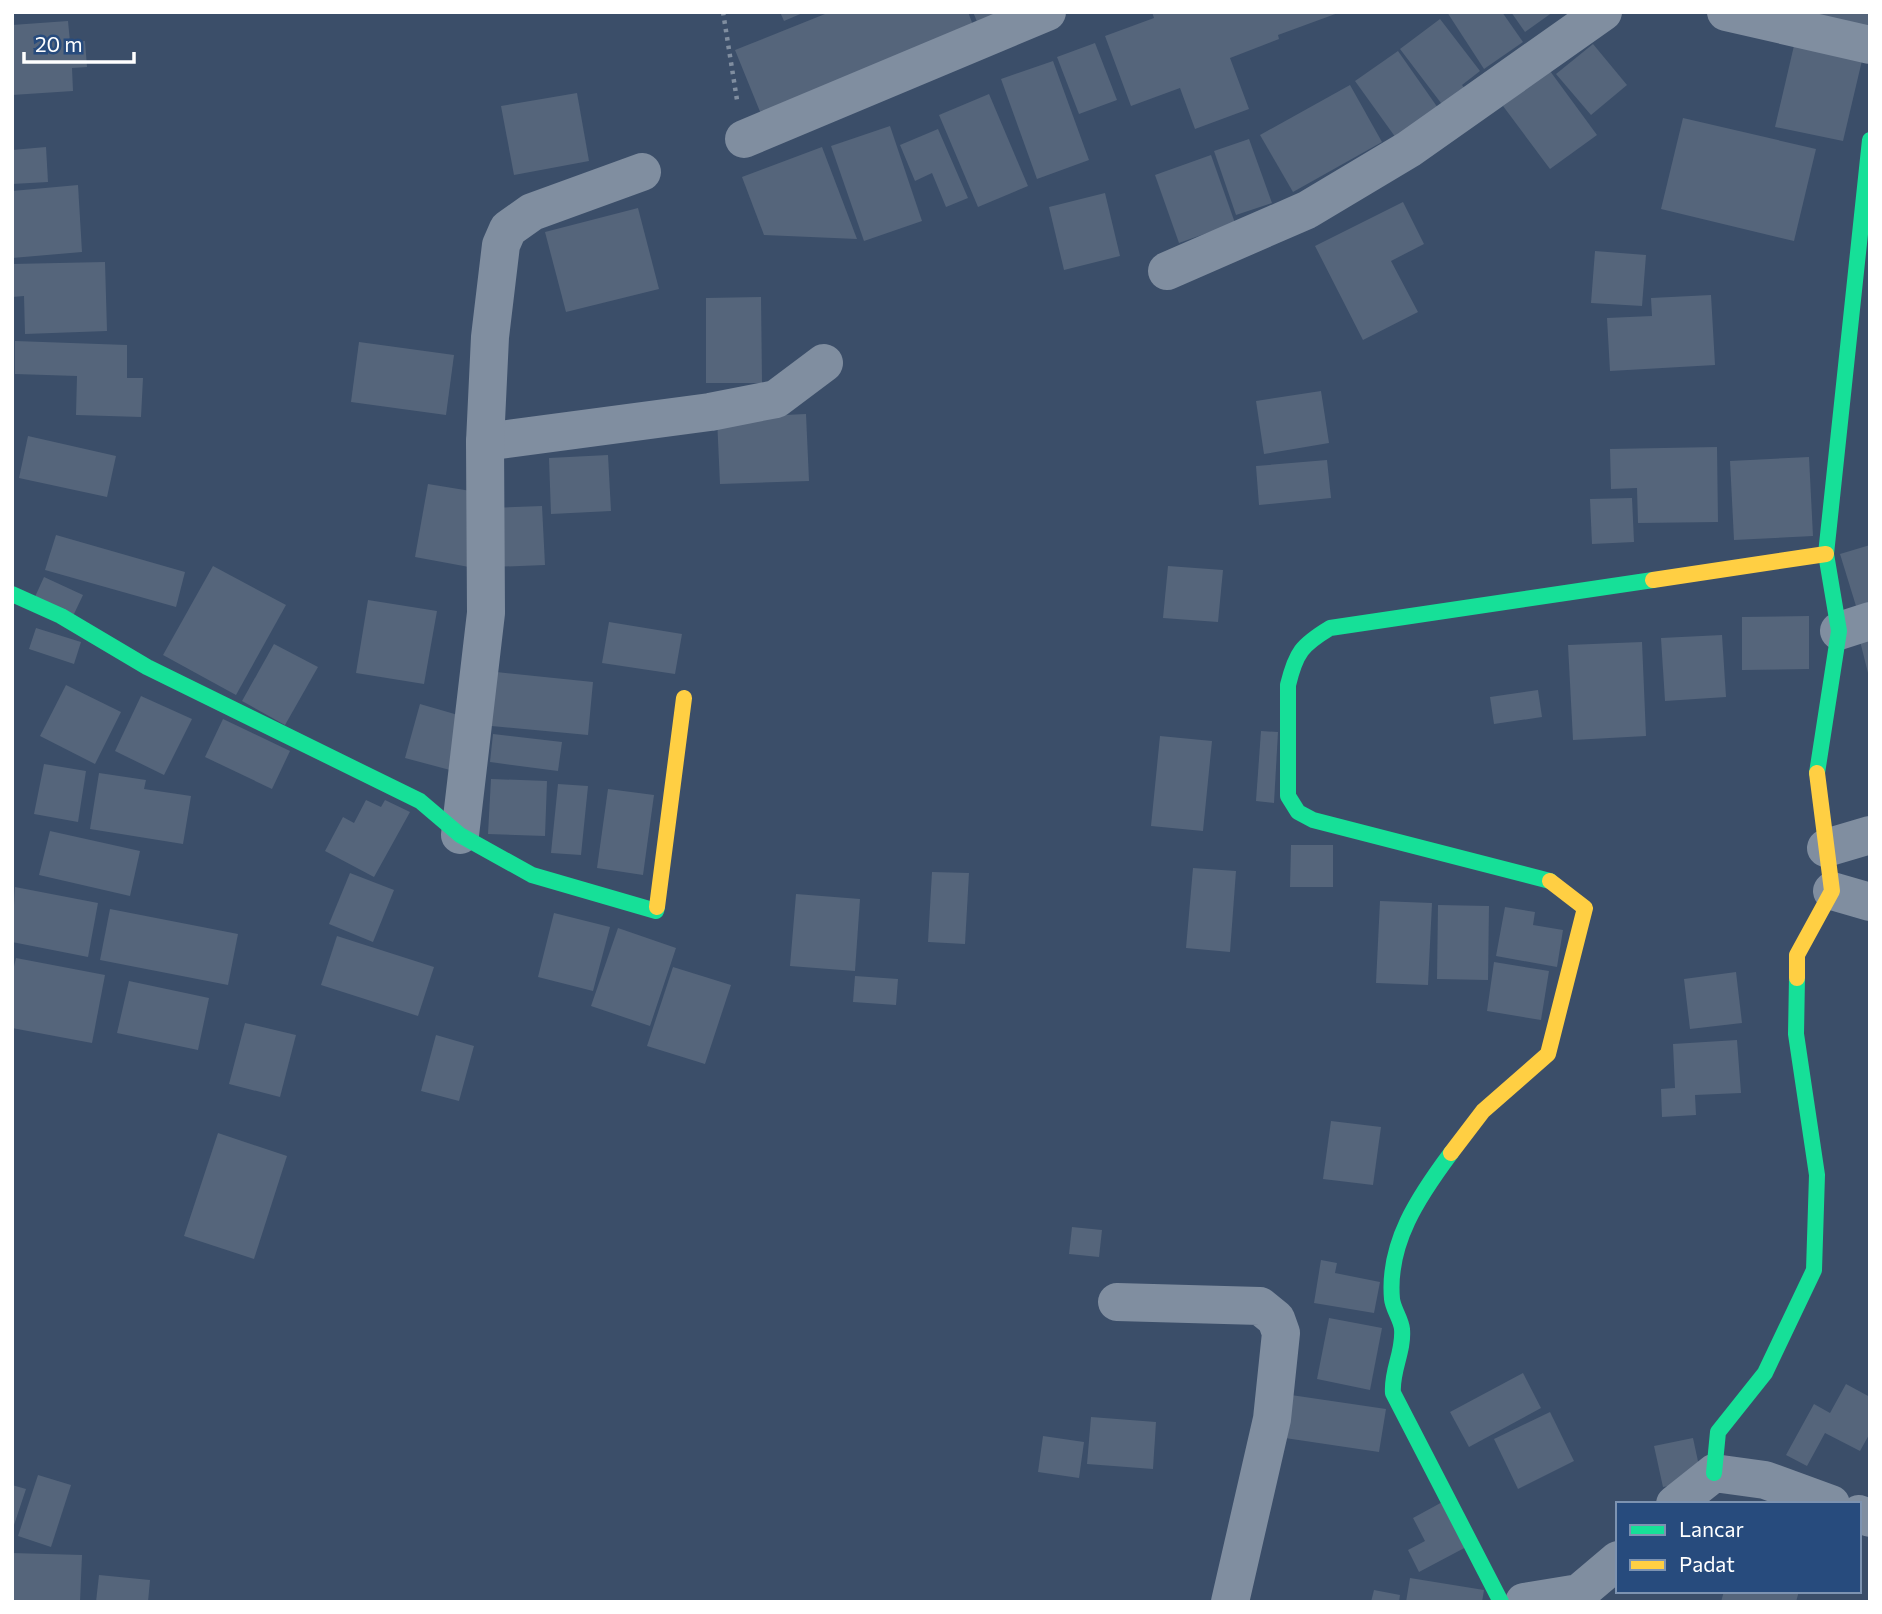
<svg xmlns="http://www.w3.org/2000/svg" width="1882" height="1614" viewBox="0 0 1882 1614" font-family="Commissioner,sans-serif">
	<rect width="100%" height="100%" fill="#3b4e69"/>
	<!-- building -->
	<g fill="#55657b">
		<path d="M780 12H805L784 21Z"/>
		<path d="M830 12H968L976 33 763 119 735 50Z"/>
		<path d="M973 12H1007L978 24Z"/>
		<path d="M1152 12H1338V13L1278 35 1279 39 1230 58 1249 109 1195 129 1180 88 1131 106 1105 36 1154 18Z"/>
		<path d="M1447 12H1502L1523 42 1484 69Z"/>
		<path d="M1511 12H1553L1525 32Z"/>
		<path d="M1811 12H1870V37Z"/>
		<path d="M1440 19 1480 71 1462 85 1466 90 1444 107 1400 49Z"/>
		<path d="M68 21 70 42 85 41 87 67 72 68 73 91 12 95V25Z"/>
		<path d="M1796 37 1864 52 1843 141 1775 127Z"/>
		<path d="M1095 43 1117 100 1079 114 1057 57Z"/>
		<path d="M1593 44 1627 85 1591 115 1556 74Z"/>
		<path d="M1398 51 1438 108 1396 138 1355 81Z"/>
		<path d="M1053 61 1089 160 1037 179 1001 79Z"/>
		<path d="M1550 71 1597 135 1550 169 1503 106Z"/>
		<path d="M1350 85 1382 142 1293 192 1260 135Z"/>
		<path d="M577 93 589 161 514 175 501 106Z"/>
		<path d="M989 94 1028 186 978 207 939 115Z"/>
		<path d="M1683 118 1816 149 1794 241 1661 209Z"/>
		<path d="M890 126 922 221 864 241 831 146Z"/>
		<path d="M938 129 968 198 946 207 932 173 915 181 900 145Z"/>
		<path d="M1249 139 1272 203 1236 215 1214 151Z"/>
		<path d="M46 147 48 182 12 184V150Z"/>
		<path d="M822 147 857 239 764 235 742 177Z"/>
		<path d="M1211 155 1235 223 1179 243 1155 175Z"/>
		<path d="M78 185 82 252 12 258V191Z"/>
		<path d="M1105 193 1120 256 1064 270 1049 207Z"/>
		<path d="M1403 202 1424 244 1391 261 1418 312 1363 340 1315 246Z"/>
		<path d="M638 208 659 289 566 312 545 232Z"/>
		<path d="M1595 251 1646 255 1642 306 1591 303Z"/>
		<path d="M105 262 107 331 25 334 24 296 12 297V264Z"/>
		<path d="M1711 295 1715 365 1610 371 1607 318 1652 316 1651 298Z"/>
		<path d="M761 297 762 383H706V298Z"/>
		<path d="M15 341 127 345V378H143L141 417 76 415 77 376 15 374Z"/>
		<path d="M359 342 454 355 446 415 351 402Z"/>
		<path d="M1321 391 1329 443 1264 454 1256 401Z"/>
		<path d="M806 414 809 481 720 484 717 418Z"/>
		<path d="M28 436 116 456 107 497 19 478Z"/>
		<path d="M1717 447 1718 522 1638 523 1637 488 1611 489 1610 449Z"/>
		<path d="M608 455 611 511 551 514 549 458Z"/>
		<path d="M1809 457 1813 536 1734 540 1730 461Z"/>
		<path d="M1327 460 1331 498 1259 505 1256 466Z"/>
		<path d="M428 484 483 493 469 567 415 557Z"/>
		<path d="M1632 498 1634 542 1592 544 1590 499Z"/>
		<path d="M542 506 545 565 492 567 490 508Z"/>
		<path d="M56 535 185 572 176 607 45 570Z"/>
		<path d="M1870 545V602L1856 606 1840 554Z"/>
		<path d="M213 566 286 605 236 695 163 655Z"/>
		<path d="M1168 566 1223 570 1218 622 1163 618Z"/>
		<path d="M44 577 83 595 73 616 34 599Z"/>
		<path d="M368 600 437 611 424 684 356 673Z"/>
		<path d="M1809 616V669L1742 670V617Z"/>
		<path d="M609 622 682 634 675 674 602 663Z"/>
		<path d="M36 628 81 642 74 664 29 649Z"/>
		<path d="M1722 635 1726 697 1665 701 1661 638Z"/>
		<path d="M1870 638V677H1869L1860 641Z"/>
		<path d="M1642 642 1646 736 1573 740 1568 645Z"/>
		<path d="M274 644 318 667 285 725 242 701Z"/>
		<path d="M487 671 593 682 588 735 481 725Z"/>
		<path d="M66 685 121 712 95 764 40 736Z"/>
		<path d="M1538 690 1542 717 1494 724 1490 697Z"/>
		<path d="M141 696 192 719 164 775 115 751Z"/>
		<path d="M420 704 465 717 450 770 405 758Z"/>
		<path d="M223 719 290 751 272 789 205 757Z"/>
		<path d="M1261 731 1278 732 1274 803 1256 801Z"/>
		<path d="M493 734 562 742 558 771 490 762Z"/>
		<path d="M1160 736 1212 741 1203 831 1151 826Z"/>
		<path d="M44 764 86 771 78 822 34 814Z"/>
		<path d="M99 773 146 780 144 789 191 796 183 844 90 829Z"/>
		<path d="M491 779 547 781 545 836 488 834Z"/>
		<path d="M558 784 588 786 581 855 551 853Z"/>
		<path d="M608 789 654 795 643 875 597 868Z"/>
		<path d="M366 800 381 807 385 800 410 812 374 877 325 851 343 817 354 823Z"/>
		<path d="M50 831 140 851 130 896 39 875Z"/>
		<path d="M1291 845H1333V887H1290Z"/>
		<path d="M1193 868 1236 871 1230 952 1186 948Z"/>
		<path d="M932 872 969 873 965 944 928 942Z"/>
		<path d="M350 873 394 890 373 942 329 924Z"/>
		<path d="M15 887 98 903 88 957 12 942Z"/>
		<path d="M796 894 860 899 855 971 790 966Z"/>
		<path d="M1380 901 1432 903 1428 985 1376 983Z"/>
		<path d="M1438 905 1489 906 1488 980 1437 979Z"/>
		<path d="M1505 907 1535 912 1533 925 1563 930 1557 967 1496 956Z"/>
		<path d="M110 909 238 934 228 985 100 960Z"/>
		<path d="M554 913 610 927 593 991 538 977Z"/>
		<path d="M618 928 676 948 650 1026 591 1006Z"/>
		<path d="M337 936 434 967 418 1016 321 985Z"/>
		<path d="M16 958 105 975 92 1043 12 1028V975Z"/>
		<path d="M1494 962 1549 971 1541 1020 1487 1011Z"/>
		<path d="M673 967 731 985 705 1064 647 1046Z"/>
		<path d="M1736 972 1742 1023 1690 1029 1684 979Z"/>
		<path d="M855 976 898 979 896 1005 853 1002Z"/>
		<path d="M129 981 209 998 198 1050 117 1033Z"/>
		<path d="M245 1023 296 1035 280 1097 229 1084Z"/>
		<path d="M436 1035 474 1046 459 1101 421 1091Z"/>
		<path d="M1737 1040 1741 1093 1695 1095 1696 1115 1662 1117 1661 1089 1675 1088 1673 1044Z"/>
		<path d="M1331 1121 1381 1127 1373 1185 1323 1179Z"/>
		<path d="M218 1133 287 1156 254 1259 184 1236Z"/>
		<path d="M1072 1227 1102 1230 1099 1257 1069 1254Z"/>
		<path d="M1321 1260 1337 1263 1335 1273 1380 1282 1374 1313 1314 1303Z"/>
		<path d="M1329 1318 1382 1328 1370 1390 1317 1379Z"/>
		<path d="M1523 1373 1541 1408 1469 1447 1450 1412Z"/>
		<path d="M1846 1384 1870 1397V1433L1860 1451 1825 1433 1807 1466 1786 1455 1814 1404 1830 1413Z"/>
		<path d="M1291 1395 1386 1409 1379 1452 1285 1438Z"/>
		<path d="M1550 1412 1574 1461 1518 1489 1494 1439Z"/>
		<path d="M1091 1417 1156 1422 1153 1469 1087 1464Z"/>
		<path d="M1043 1436 1084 1442 1079 1478 1038 1472Z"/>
		<path d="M1693 1438 1702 1480 1663 1487 1654 1446Z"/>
		<path d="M38 1475 71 1485 51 1547 18 1536Z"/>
		<path d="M12 1485 26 1489 13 1528H12Z"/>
		<path d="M1446 1500 1470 1545 1419 1572 1408 1550 1425 1541 1413 1518Z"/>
		<path d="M12 1553 82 1555 80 1602H12Z"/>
		<path d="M99 1575 150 1580 148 1602H96Z"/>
		<path d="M1410 1578 1484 1590 1482 1602H1406Z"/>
		<path d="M1374 1590 1400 1595 1399 1602H1371Z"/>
		<path d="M1724 1591H1799L1796 1602H1721Z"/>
	</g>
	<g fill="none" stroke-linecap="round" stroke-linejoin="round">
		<!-- path -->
		<path stroke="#808ea0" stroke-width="4.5" stroke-dasharray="3.5 5" stroke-linecap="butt" d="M723 12 737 100"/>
		<!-- street -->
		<g stroke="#808ea0" stroke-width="38">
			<path d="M1726 12 1870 45"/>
			<path d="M744 139 1047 12"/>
			<path d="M1167 271 1307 210 1409 149 1603 12"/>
			<path d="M485 442 710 412 776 399 824 363"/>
			<path d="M1839 631 1870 621"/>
			<path d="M460 835 486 613 485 442 490 337 501 245 508 229 532 212 642 172"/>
			<path d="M1826 848 1870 835"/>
			<path d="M1832 891 1870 902"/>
			<path d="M1117 1302 1260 1306 1276 1319 1281 1333 1272 1419 1230 1602"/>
			<path d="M1675 1504 1714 1473 1765 1480 1831 1504"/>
			<path d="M1859 1514 1870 1518"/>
			<path d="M1524 1602 1579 1593 1618 1560"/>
		</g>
		<!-- fast -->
		<g stroke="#16e098" stroke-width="16">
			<path d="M12 594 61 616 147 667 420 801 460 835 532 875 656 911 657 907"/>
			<path d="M1817 773 1839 631 1826 554 1870 140"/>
			<path d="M1550 881 1313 820 1298 812 1288 796V685C1296 652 1302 645 1330 628L1653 580"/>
			<path d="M1451 1153C1419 1196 1387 1243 1392 1299 1393 1309 1401 1319 1402 1329 1404 1352 1391 1371 1393 1393L1501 1602"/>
			<path d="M1714 1473 1718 1432 1765 1373 1814 1270 1817 1175 1796 1034 1797 978"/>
		</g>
		<!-- slow -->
		<g stroke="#ffcf43" stroke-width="16">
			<path d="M1653 580 1826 554"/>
			<path d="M657 907 684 698"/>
			<path d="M1797 978V955L1832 891 1817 773"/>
			<path d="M1451 1153 1483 1111 1548 1054 1585 908 1550 881"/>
		</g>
	</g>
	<!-- border -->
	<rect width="1882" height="1614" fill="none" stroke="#ffffff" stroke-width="28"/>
	<!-- legend -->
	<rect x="1616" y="1502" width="245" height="91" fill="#274b7d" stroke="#7d93b1" stroke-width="2"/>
	<rect x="1630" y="1525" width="35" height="10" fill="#16e098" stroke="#7d93b1" stroke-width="2"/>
	<text x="1679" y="1537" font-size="21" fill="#ffffff">Lancar</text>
	<rect x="1630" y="1560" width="35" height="10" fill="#ffcf43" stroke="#7d93b1" stroke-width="2"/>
	<text x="1679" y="1572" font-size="21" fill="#ffffff">Padat</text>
	<!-- scale -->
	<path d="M24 52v10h110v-10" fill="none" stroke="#ffffff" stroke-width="3.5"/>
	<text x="35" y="52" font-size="21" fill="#ffffff" stroke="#274b7d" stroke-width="5" paint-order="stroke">20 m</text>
</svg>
